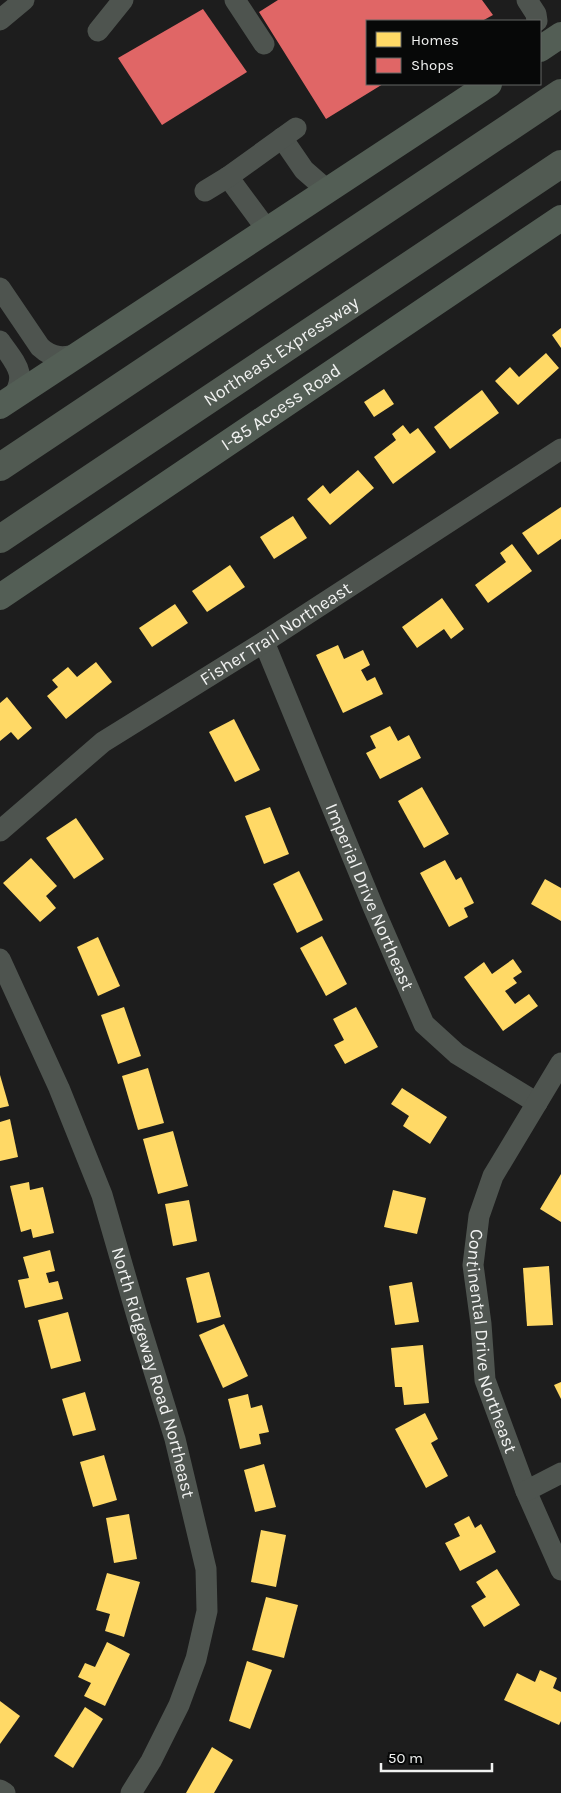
<svg xmlns="http://www.w3.org/2000/svg" width="561" height="1793" viewBox="0 0 561 1793" font-family="Karla,sans-serif">
	<rect width="100%" height="100%" fill="#1d1d1d"/>
	<!-- homes -->
	<g fill="#ffd966">
		<path d="M561 328V348L552 335Z"/>
		<path d="M546 353 559 368 518 405 495 381 510 367 519 377Z"/>
		<path d="M384 389 394 404 374 417 364 402Z"/>
		<path d="M482 390 499 413 450 449 434 427Z"/>
		<path d="M403 425 410 434 418 428 436 452 393 484 374 457 396 440 392 434Z"/>
		<path d="M358 470 374 488 330 525 307 499 323 485 330 494Z"/>
		<path d="M561 507V539L538 555 522 533Z"/>
		<path d="M293 516 307 538 274 559 260 537Z"/>
		<path d="M512 544 532 571 488 603 475 585 506 562 500 553Z"/>
		<path d="M230 565 245 587 207 612 192 591Z"/>
		<path d="M442 598 464 629 451 639 444 629 417 648 402 627Z"/>
		<path d="M175 604 188 623 152 647 139 628Z"/>
		<path d="M338 645 344 659 363 650 370 665 361 670 367 681 375 677 383 694 343 713 316 655Z"/>
		<path d="M96 662 112 682 66 719 47 696 58 687 52 680 68 667 77 677Z"/>
		<path d="M7 697 32 728 18 740 11 732 0 741V703Z"/>
		<path d="M234 719 260 770 235 782 209 732Z"/>
		<path d="M390 726 398 741 409 735 421 758 380 779 366 753 376 748 370 736Z"/>
		<path d="M422 787 449 834 424 848 398 801Z"/>
		<path d="M270 807 289 854 264 864 245 816Z"/>
		<path d="M76 818 104 859 74 879 46 838Z"/>
		<path d="M31 858 57 886 46 896 56 908 40 922 3 883Z"/>
		<path d="M445 860 456 880 461 877 474 903 464 908 468 917 449 927 420 873Z"/>
		<path d="M299 871 323 920 297 933 273 884Z"/>
		<path d="M545 879 561 888V921L531 904Z"/>
		<path d="M322 936 347 984 326 996 300 948Z"/>
		<path d="M98 937 120 986 98 996 77 947Z"/>
		<path d="M513 959 522 972 513 978 517 983 505 991 515 1004 529 994 538 1006 503 1031 464 977 484 962 492 974Z"/>
		<path d="M124 1007 141 1056 118 1064 101 1015Z"/>
		<path d="M356 1007 378 1047 345 1064 334 1045 344 1040 333 1019Z"/>
		<path d="M148 1068 164 1123 138 1130 122 1076Z"/>
		<path d="M0 1075 9 1106 0 1108Z"/>
		<path d="M402 1088 447 1117 430 1144 403 1126 409 1116 391 1104Z"/>
		<path d="M10 1119 18 1157 0 1161V1122Z"/>
		<path d="M173 1131 188 1186 158 1194 143 1139Z"/>
		<path d="M561 1174V1222L540 1209Z"/>
		<path d="M29 1182 30 1190 43 1187 54 1233 33 1238 31 1229 21 1232 10 1186Z"/>
		<path d="M393 1190 426 1198 417 1234 384 1227Z"/>
		<path d="M189 1200 197 1241 173 1246 165 1204Z"/>
		<path d="M50 1250 55 1271 46 1273 49 1283 58 1281 63 1299 25 1308 18 1280 29 1278 23 1257Z"/>
		<path d="M549 1266 553 1325 527 1326 523 1268Z"/>
		<path d="M209 1272 221 1317 197 1323 186 1278Z"/>
		<path d="M412 1282 419 1322 395 1325 389 1286Z"/>
		<path d="M68 1312 81 1361 51 1369 38 1320Z"/>
		<path d="M224 1324 248 1376 223 1388 199 1335Z"/>
		<path d="M423 1345 429 1403 404 1405 402 1387H395L391 1348Z"/>
		<path d="M561 1382V1399L554 1385Z"/>
		<path d="M85 1392 96 1430 73 1436 62 1399Z"/>
		<path d="M248 1394 251 1408 262 1405 269 1432 259 1434 261 1444 240 1449 228 1399Z"/>
		<path d="M425 1413 438 1439 431 1443 448 1476 426 1488 395 1429Z"/>
		<path d="M104 1455 117 1500 93 1507 80 1462Z"/>
		<path d="M264 1464 276 1507 255 1512 244 1470Z"/>
		<path d="M129 1514 137 1559 114 1563 106 1518Z"/>
		<path d="M469 1516 475 1528 481 1524 496 1552 460 1571 445 1543 460 1536 454 1524Z"/>
		<path d="M261 1530 286 1535 276 1587 251 1582Z"/>
		<path d="M497 1569 520 1605 484 1627 471 1606 486 1597 476 1582Z"/>
		<path d="M107 1573 140 1582 124 1637 105 1631 110 1614 96 1610Z"/>
		<path d="M266 1597 298 1605 284 1658 252 1650Z"/>
		<path d="M107 1642 130 1654 105 1706 84 1696 91 1683 78 1677 85 1663 95 1667Z"/>
		<path d="M247 1661 272 1670 250 1729 229 1721Z"/>
		<path d="M540 1670 557 1678 553 1688 561 1692V1721L559 1725 504 1700 517 1673 535 1682Z"/>
		<path d="M0 1701 20 1716 0 1744Z"/>
		<path d="M85 1707 103 1719 73 1768 54 1756Z"/>
		<path d="M212 1747 233 1760 214 1793H186Z"/>
	</g>
	<!-- shops -->
	<g fill="#e06666">
		<path d="M278 0H482L493 15 482 21H367V84H383L326 119 259 12Z"/>
		<path d="M203 9 247 72 162 125 118 58Z"/>
	</g>
	<g fill="none" stroke-linecap="round" stroke-linejoin="round">
		<!-- minor -->
		<g stroke="#4e544f" stroke-width="21">
			<path d="M235 0 264 44"/>
			<path d="M527 0 536 14 537 21"/>
			<path d="M0 20 24 0"/>
			<path d="M98 31 123 0"/>
			<path d="M282 138 304 170 328 191"/>
			<path d="M228 177 268 231"/>
			<path d="M205 191 228 177 296 128"/>
			<path d="M0 288 40 347C53 359 64 358 80 354"/>
			<path d="M0 341C14 362 30 375 11 399"/>
			<path id="s1" d="M264 642 374 909 424 1024 457 1054 537 1103"/>
			<path id="s2" d="M0 831 103 742 264 642 561 449"/>
			<path id="s3" d="M0 959 59 1088 102 1195 137 1316 175 1439 206 1569 207 1611 196 1659 179 1705 151 1761 131 1793"/>
			<path id="s4" d="M561 1063 493 1176 479 1216 473 1265 481 1324 485 1380 526 1491 561 1570"/>
			<path d="M526 1491 561 1473"/>
			<path d="M0 1790 5 1793"/>
		</g>
		<!-- major -->
		<g stroke="#535e55" stroke-width="26">
			<path d="M540 49 561 35"/>
			<path d="M0 406 489 84"/>
			<path id="s5" d="M0 597 561 218"/>
		</g>
		<!-- highway -->
		<g stroke="#515a52" stroke-width="28">
			<path d="M0 467 561 93"/>
			<path id="s6" d="M0 539 561 164"/>
		</g>
	</g>
	<g text-anchor="middle" dominant-baseline="central" stroke-width="5" stroke-linejoin="round" paint-order="stroke">
		<!-- street labels -->
		<g font-size="18" fill="#f1f2f1" stroke="#070808">
			<text stroke="none"><textPath href="#s6" startOffset="338">Northeast Expressway</textPath></text>
			<text stroke="none"><textPath href="#s5" startOffset="339">I-85 Access Road</textPath></text>
			<text stroke="none"><textPath href="#s2" startOffset="340">Fisher Trail Northeast</textPath></text>
			<text stroke="none"><textPath href="#s1" startOffset="276">Imperial Drive Northeast</textPath></text>
			<text stroke="none"><textPath href="#s4" startOffset="302">Continental Drive Northeast</textPath></text>
			<text stroke="none"><textPath href="#s3" startOffset="442">North Ridgeway Road Northeast</textPath></text>
		</g>
	</g>
	<!-- legend -->
	<rect x="366" y="20" width="175" height="65" fill="#070808" stroke="#656665"/>
	<rect x="376" y="32" width="25" height="15" fill="#ffd966" stroke="#656665"/>
	<text x="411" y="45" font-size="15" fill="#f1f2f1">Homes</text>
	<rect x="376" y="58" width="25" height="15" fill="#e06666" stroke="#656665"/>
	<text x="411" y="70" font-size="15" fill="#f1f2f1">Shops</text>
	<!-- scale -->
	<path d="M381 1763v8h111v-8" fill="none" stroke="#f1f2f1" stroke-width="2.5"/>
	<text x="388" y="1763" font-size="15" fill="#f1f2f1" stroke="#070808" stroke-width="4" paint-order="stroke">50 m</text>
</svg>
